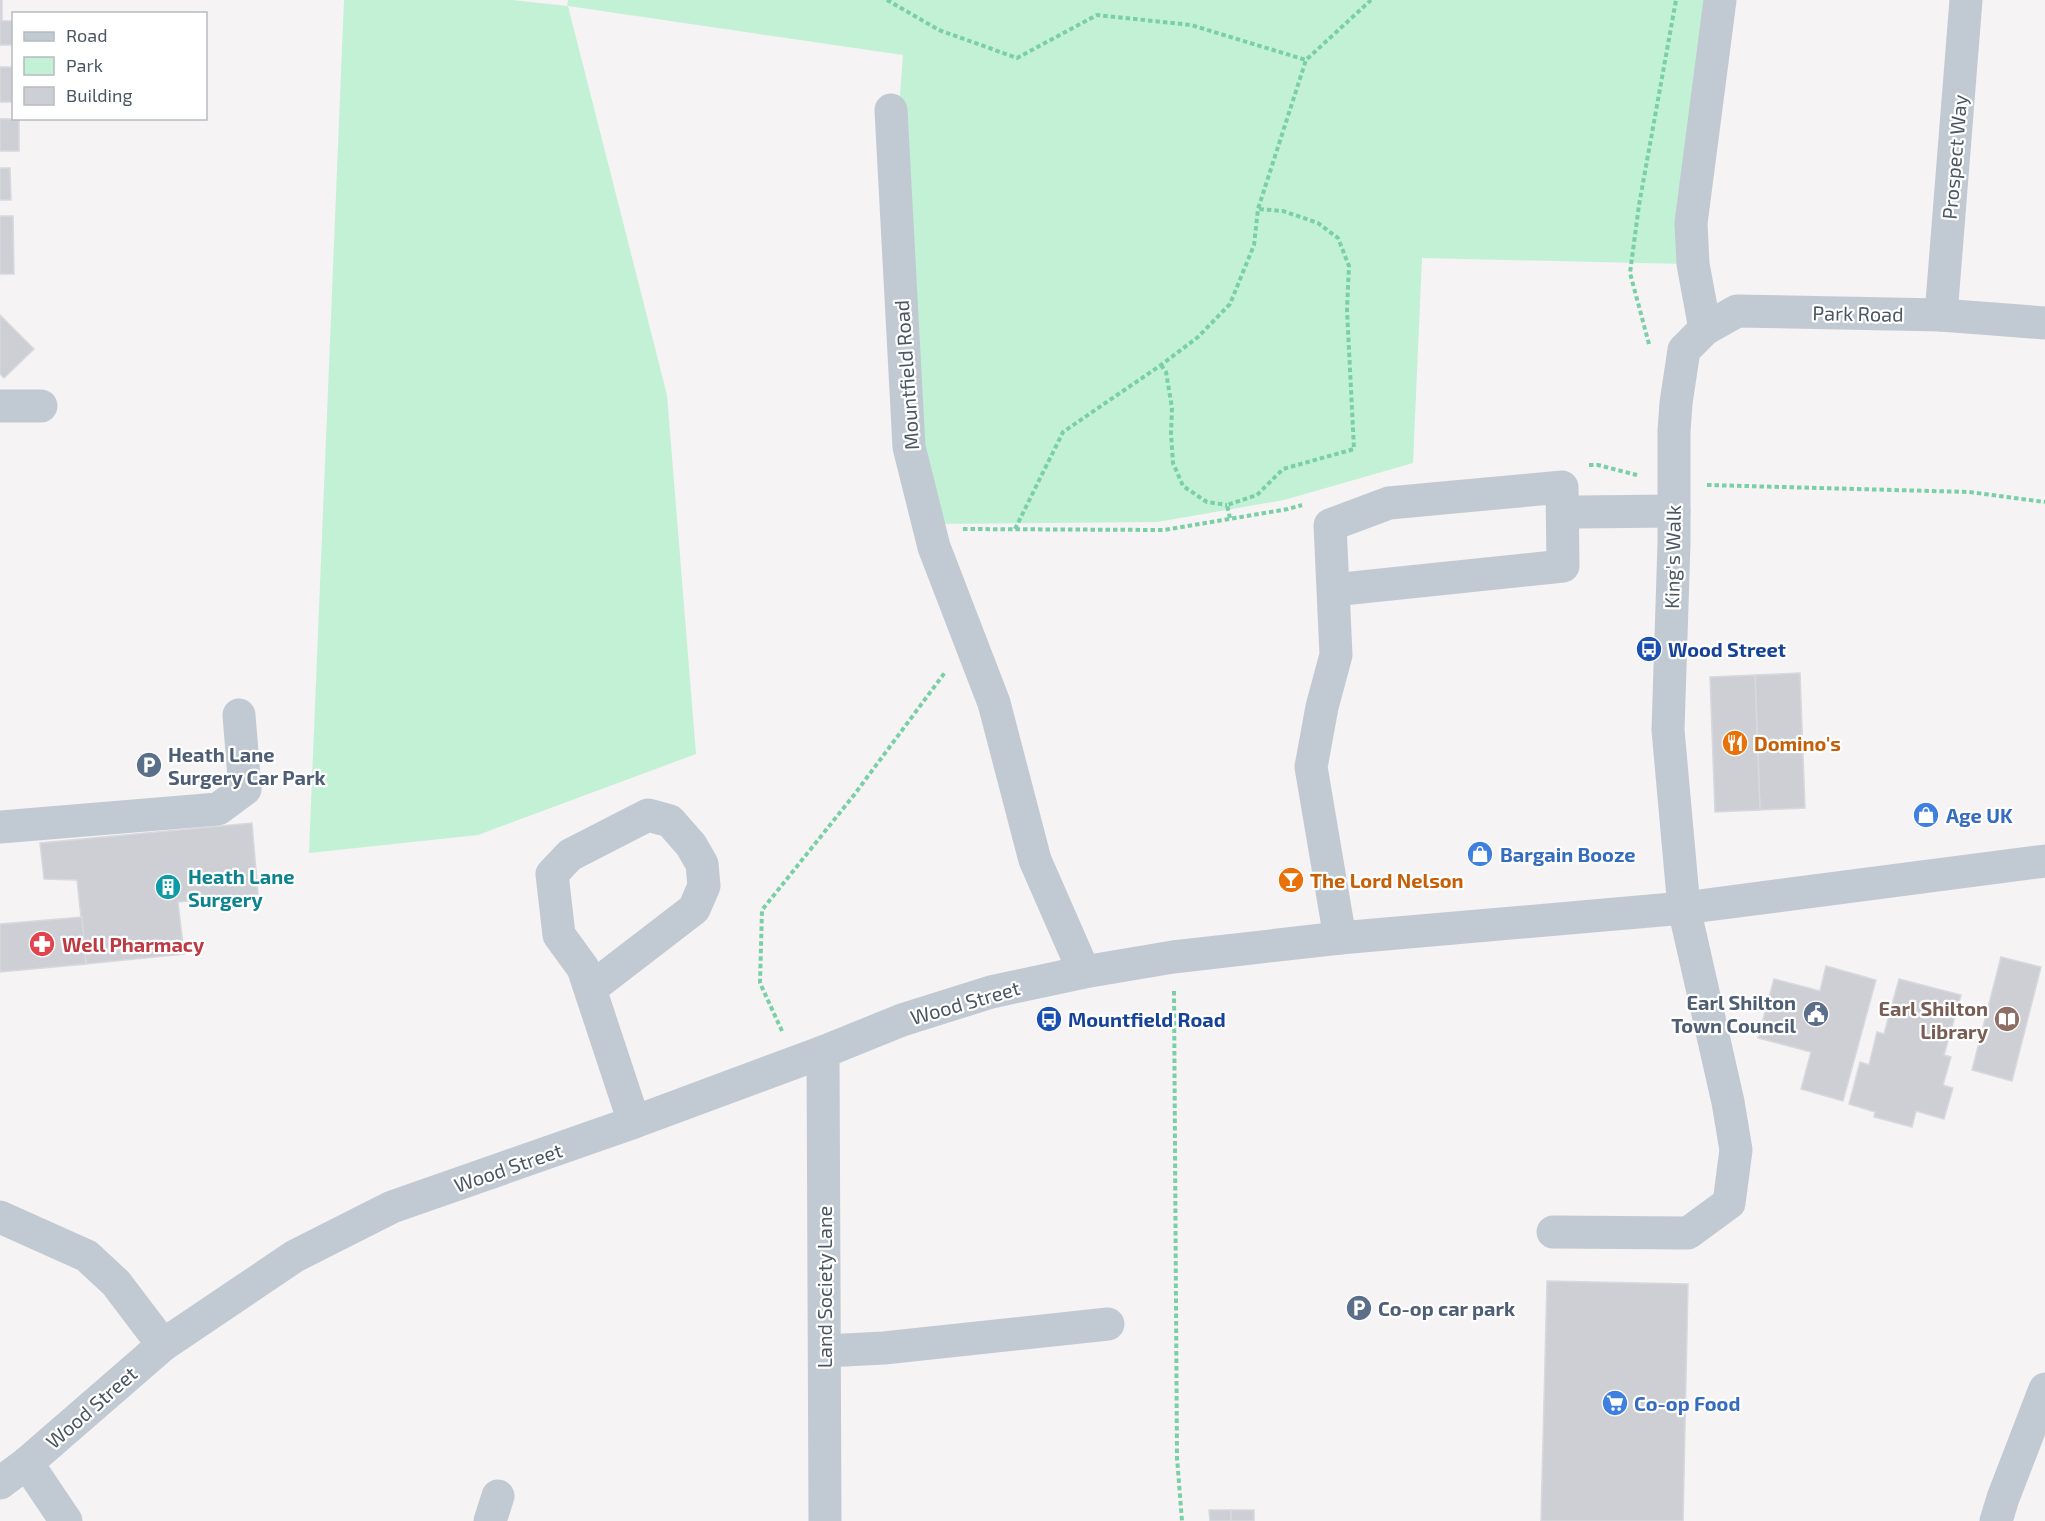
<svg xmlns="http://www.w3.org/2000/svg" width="2045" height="1521" viewBox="0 0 2045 1521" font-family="'Exo 2',sans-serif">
	<rect width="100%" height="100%" fill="#f5f3f3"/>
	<!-- green -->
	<path fill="#c3f1d5" d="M344 0H512L567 6 568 0H1713L1684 264 1422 258 1413 463 1284 500 1157 522 933 524 916 447 899 109 903 55 568 6 667 395 696 754 478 835 309 853Z"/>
	<!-- building -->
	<g fill="#cdcfd5" stroke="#d7d9de" stroke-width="1.5">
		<path d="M0 0H2V21H14V45H0Z"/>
		<rect x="0" y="67" width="14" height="35"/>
		<rect x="0" y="119" width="19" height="32"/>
		<path d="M0 168H10L11 200H0Z"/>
		<path d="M0 216H13L14 274H0Z"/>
		<path d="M0 315 34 349 4 378 0 374Z"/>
		<path d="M1800 673 1805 808 1760 810 1755 675Z"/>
		<path d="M1755 675 1760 810 1715 812 1710 677Z"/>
		<path d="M252 823 258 894 178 902 184 954 86 964 77 880 44 879 40 843Z"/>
		<path d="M82 917 86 964 0 972V924Z"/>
		<path d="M2001 957 2041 967 2012 1081 1972 1070Z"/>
		<path d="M1826 966 1876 980 1843 1101 1801 1089 1811 1052 1758 1038 1774 979 1820 991Z"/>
		<path d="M1899 979 1961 995 1944 1055 1951 1057 1943 1085 1953 1088 1944 1119 1916 1111 1912 1127 1874 1117 1875 1112 1849 1104 1860 1062 1869 1065 1877 1032 1884 1034Z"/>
		<path d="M1547 1281 1688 1284 1683 1521H1541Z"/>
		<path d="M1209 1510H1231V1521H1210Z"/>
		<rect x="1231" y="1510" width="23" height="11"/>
	</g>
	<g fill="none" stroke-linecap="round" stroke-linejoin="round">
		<!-- path -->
		<g stroke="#7ad0a6" stroke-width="4" stroke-dasharray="4.5 3" stroke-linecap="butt">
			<path d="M887 0 939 30 1017 58 1097 15 1191 25 1306 60"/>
			<path d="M1649 344 1630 273 1639 205 1676 0"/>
			<path d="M1161 365 1166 372 1172 408 1171 433 1173 463 1183 486 1207 502 1227 505"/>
			<path d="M1589 465H1598L1637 475"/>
			<path d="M1707 485 1969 492 2045 502"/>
			<path d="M1230 518 1227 505 1257 495 1283 469 1354 449 1347 310 1349 266 1338 238 1318 223 1283 211 1258 209"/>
			<path d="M963 529 1164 530 1288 509 1302 505"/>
			<path d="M1015 529 1063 432 1161 365 1198 337 1230 304 1254 245 1258 209 1306 60 1371 0"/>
			<path d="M1174 991 1177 1458 1182 1521"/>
			<path d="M782 1031 760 983 762 910 854 795 946 671"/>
		</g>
		<!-- minor -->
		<g stroke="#c1cad2" stroke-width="33">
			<path d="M891 110 909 447 934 547 994 703 1035 860 1084 972"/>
			<path d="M1941 315 1966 0"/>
			<path d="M1705 329 1693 264 1691 223 1720 0"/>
			<path d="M0 406H41"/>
			<path d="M1579 512 1674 511"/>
			<path d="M1333 590 1563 566 1562 487 1389 503 1330 525 1336 655 1322 707 1311 767 1340 938"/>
			<path d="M0 827 218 809 245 789 239 715"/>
			<path d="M590 989 694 909 704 886 702 864 691 845 670 821 648 815 570 855 552 874 559 935 583 968 634 1122"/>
			<path d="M823 1052 825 1521"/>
			<path d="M0 1217 87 1256 116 1283 163 1345"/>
			<path d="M1553 1232 1688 1233 1729 1203 1736 1150 1728 1102 1684 908 1668 730 1674 543V431L1676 403 1684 350 1705 329 1737 311 1941 315 2045 323"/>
			<path d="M825 1351 884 1348 1108 1324"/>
			<path d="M27 1463 66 1521"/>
			<path d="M0 1483 27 1463 163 1345 295 1256 392 1207 629 1124 823 1052 902 1020 991 992 1084 972 1173 957 1340 938 1684 908 2045 861"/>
			<path d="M490 1521 498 1496"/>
			<path d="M1996 1521 2003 1498 2045 1389"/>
		</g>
	</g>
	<!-- icons -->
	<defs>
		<g id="bus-disc" transform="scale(1.35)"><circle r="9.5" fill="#1a4fb4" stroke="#fff"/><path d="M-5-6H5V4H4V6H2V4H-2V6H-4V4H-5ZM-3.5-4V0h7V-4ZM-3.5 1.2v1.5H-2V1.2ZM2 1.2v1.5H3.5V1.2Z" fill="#fff"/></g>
		<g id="restaurant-disc" transform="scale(1.35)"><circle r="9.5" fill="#e8710a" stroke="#fff"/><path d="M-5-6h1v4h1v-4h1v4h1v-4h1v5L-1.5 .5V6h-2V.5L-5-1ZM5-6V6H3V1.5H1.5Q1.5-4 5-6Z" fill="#fff"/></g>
		<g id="parking-disc" transform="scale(1.35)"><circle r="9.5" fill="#5c6f8a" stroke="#fff"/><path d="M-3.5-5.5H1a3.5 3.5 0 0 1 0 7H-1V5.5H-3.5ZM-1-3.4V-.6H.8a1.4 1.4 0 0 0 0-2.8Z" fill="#fff"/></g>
		<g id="shop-disc" transform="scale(1.35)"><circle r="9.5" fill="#3f7fe0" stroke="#fff"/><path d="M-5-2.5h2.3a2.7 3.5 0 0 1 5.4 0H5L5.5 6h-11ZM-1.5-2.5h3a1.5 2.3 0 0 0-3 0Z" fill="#fff"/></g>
		<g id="bar-disc" transform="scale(1.35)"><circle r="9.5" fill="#e8710a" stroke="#fff"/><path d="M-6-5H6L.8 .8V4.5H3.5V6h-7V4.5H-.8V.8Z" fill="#fff"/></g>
		<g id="building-disc" transform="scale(1.35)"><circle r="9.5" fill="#0f9aa8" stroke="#fff"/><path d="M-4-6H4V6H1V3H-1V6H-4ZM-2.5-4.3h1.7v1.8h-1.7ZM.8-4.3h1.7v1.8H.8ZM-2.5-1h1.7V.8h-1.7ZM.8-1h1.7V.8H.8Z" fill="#fff"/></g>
		<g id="pharmacy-disc" transform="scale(1.35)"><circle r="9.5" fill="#e0444e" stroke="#fff"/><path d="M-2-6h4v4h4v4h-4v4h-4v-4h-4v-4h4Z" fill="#fff"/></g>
		<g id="civic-disc" transform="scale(1.35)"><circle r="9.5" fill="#5c6f8a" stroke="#fff"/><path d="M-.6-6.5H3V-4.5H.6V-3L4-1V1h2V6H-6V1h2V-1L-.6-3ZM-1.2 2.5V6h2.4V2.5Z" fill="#fff"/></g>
		<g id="library-disc" transform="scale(1.35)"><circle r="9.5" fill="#8d6e63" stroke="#fff"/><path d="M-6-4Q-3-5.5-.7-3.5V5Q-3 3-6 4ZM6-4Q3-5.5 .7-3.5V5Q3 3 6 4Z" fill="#fff"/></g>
		<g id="supermarket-disc" transform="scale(1.35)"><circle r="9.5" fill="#3f7fe0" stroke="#fff"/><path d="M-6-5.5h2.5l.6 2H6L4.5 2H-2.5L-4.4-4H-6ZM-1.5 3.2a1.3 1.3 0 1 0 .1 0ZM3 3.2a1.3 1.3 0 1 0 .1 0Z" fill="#fff"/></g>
	</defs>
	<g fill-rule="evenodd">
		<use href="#bus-disc" x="1649" y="649"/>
		<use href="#restaurant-disc" x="1735" y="743"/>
		<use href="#parking-disc" x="149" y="765"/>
		<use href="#shop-disc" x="1926" y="815"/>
		<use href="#shop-disc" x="1480" y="854"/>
		<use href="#bar-disc" x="1291" y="880"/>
		<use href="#building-disc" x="168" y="887"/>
		<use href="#pharmacy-disc" x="42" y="944"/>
		<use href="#civic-disc" x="1816" y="1014"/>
		<use href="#bus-disc" x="1049" y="1019"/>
		<use href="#library-disc" x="2007" y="1019"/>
		<use href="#parking-disc" x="1359" y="1308"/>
		<use href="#supermarket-disc" x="1615" y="1403"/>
	</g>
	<g text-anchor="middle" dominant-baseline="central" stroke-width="4.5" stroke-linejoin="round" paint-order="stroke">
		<!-- street labels -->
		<g font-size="20" fill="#4a5661" stroke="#fff">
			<text transform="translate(1954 157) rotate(-85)">Prospect Way</text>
			<text transform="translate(1858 313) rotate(1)">Park Road</text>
			<text transform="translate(906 375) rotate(-94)">Mountfield Road</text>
			<text transform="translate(1672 557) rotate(-89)">King's Walk</text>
			<text transform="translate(965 1002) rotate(-16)">Wood Street</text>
			<text transform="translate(508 1167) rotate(-19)">Wood Street</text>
			<text transform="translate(824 1287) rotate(-90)">Land Society Lane</text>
			<text transform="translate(91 1407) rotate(-41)">Wood Street</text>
		</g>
		<!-- transit labels -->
		<g font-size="20" font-weight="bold" fill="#164399" stroke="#fff" text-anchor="start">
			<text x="1668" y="649">Wood Street</text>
			<text x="1068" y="1019">Mountfield Road</text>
		</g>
		<!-- food labels -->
		<g font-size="20" font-weight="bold" fill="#c56008" stroke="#fff" text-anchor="start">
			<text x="1754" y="743">Domino's</text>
			<text x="1310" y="880">The Lord Nelson</text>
		</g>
		<!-- service labels -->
		<g font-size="20" font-weight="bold" fill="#4e5e75" stroke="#fff" text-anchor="start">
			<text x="168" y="754">Heath Lane<tspan x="168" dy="23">Surgery Car Park</tspan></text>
			<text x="1796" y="1002" text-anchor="end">Earl Shilton<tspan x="1796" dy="23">Town Council</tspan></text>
			<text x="1378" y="1308">Co-op car park</text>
		</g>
		<!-- shop labels -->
		<g font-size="20" font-weight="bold" fill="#366cbe" stroke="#fff" text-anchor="start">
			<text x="1946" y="815">Age UK</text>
			<text x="1500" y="854">Bargain Booze</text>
			<text x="1634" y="1403">Co-op Food</text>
		</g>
		<!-- culture labels -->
		<g font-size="20" font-weight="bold" fill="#0d838f" stroke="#fff" text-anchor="start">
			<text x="188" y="876">Heath Lane<tspan x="188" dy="23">Surgery</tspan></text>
		</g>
		<!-- health labels -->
		<g font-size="20" font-weight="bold" fill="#be3a42" stroke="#fff" text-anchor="start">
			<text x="62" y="944">Well Pharmacy</text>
		</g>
		<!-- education labels -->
		<g font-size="20" font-weight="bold" fill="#785e54" stroke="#fff" text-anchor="end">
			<text x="1988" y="1008">Earl Shilton<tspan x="1988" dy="23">Library</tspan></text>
		</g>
	</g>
	<!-- legend -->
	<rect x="12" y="12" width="195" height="108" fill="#ffffff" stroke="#b7bbc0" stroke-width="1.5"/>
	<rect x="24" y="32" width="30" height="9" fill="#c1cad2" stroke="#b7bbc0" stroke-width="1.5"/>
	<text x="66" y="42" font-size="18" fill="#4a5661">Road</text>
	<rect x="24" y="57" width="30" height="18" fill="#c3f1d5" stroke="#b7bbc0" stroke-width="1.5"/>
	<text x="66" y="72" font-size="18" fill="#4a5661">Park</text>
	<rect x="24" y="87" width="30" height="18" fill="#cdcfd5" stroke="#b7bbc0" stroke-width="1.5"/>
	<text x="66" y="102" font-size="18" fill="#4a5661">Building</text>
</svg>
